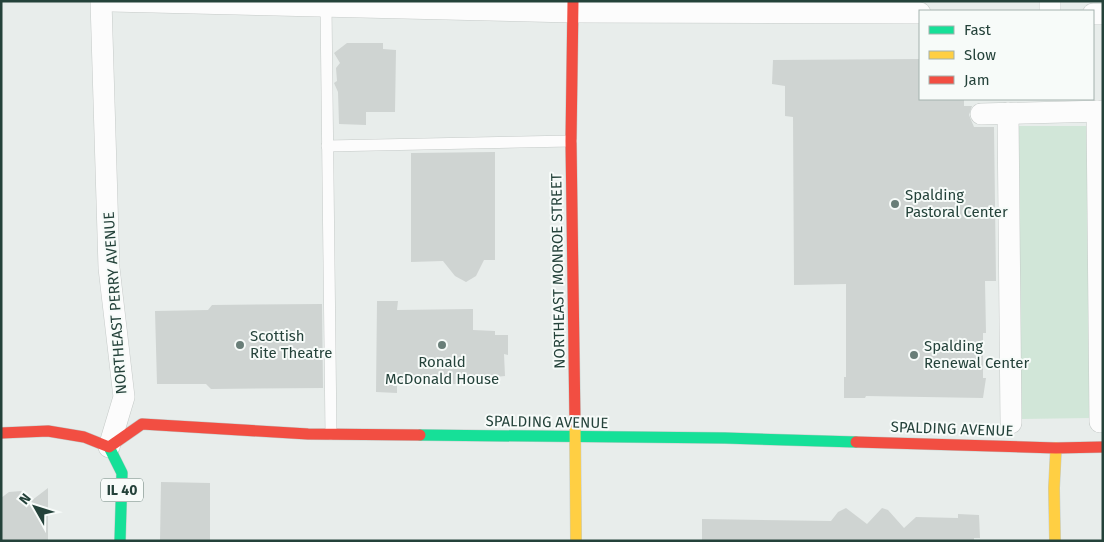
<svg xmlns="http://www.w3.org/2000/svg" width="1104" height="542" viewBox="0 0 1104 542" font-family="'Fira Sans',sans-serif">
	<rect width="100%" height="100%" fill="#e8edeb"/>
	<!-- green -->
	<path fill="#d1e6d8" d="M1019 126H1087L1090 418 1021 419Z"/>
	<!-- building -->
	<g fill="#cfd4d2">
		<path d="M347 43H383V49L396 50 395 112H366V125L339 124 338 92 334 83 337 81 336 68 340 63 334 53Z"/>
		<path d="M920 59V99H964V106H972L969 115 974 127H994L996 281H985L986 333H983V378H986L983 398 866 396 865 398H844V377H846V284L794 285 793 117 785 116V86L772 84 773 60Z"/>
		<path d="M495 152V260H484L476 276 466 282 455 276 443 261 411 262V153Z"/>
		<path d="M377 301H398L397 310 473 309V330L495 331V335H508V355L504 354 505 376 495 377 494 384H397V393L376 392Z"/>
		<path d="M322 304 323 388 211 389 206 384H157L155 311 208 310 212 305Z"/>
		<path d="M161 482 210 483V541H160Z"/>
		<path d="M48 488V541H1V498L9 492 21 491 31 501Z"/>
		<path d="M846 508 867 524 882 508 888 510 904 528 916 517 958 518V514L979 515 980 538H974V541H702V519L831 521 838 512Z"/>
	</g>
	<g fill="none" stroke-linecap="round" stroke-linejoin="round">
		<!-- lane casing -->
		<g stroke="#c5cac8" stroke-width="12">
			<g id="lane">
				<path d="M326 6 331 434"/>
				<path d="M327 146 571 141"/>
			</g>
		</g>
		<!-- street casing -->
		<g stroke="#c5cac8" stroke-width="22">
			<g id="street">
				<path d="M101 1 109 268 124 397 109 447"/>
				<path d="M111 1 573 12 920 13"/>
				<path d="M1050 1V11"/>
				<path d="M1093 14H1103"/>
				<path d="M1097 111 1100 422"/>
				<path d="M1008 113 1011 423"/>
				<path d="M981 114 1103 111"/>
			</g>
		</g>
		<!-- fast casing -->
		<g stroke="#c3cbc8" stroke-width="12">
			<g id="fast">
				<path d="M420 435 725 438 856 442"/>
				<path d="M109 447 122 473 120 541"/>
			</g>
		</g>
		<!-- slow casing -->
		<g stroke="#c3cbc8" stroke-width="12">
			<g id="slow">
				<path d="M575 423 576 541"/>
				<path d="M1055 541 1054 488 1056 448"/>
			</g>
		</g>
		<!-- jam casing -->
		<g stroke="#c3cbc8" stroke-width="12">
			<g id="jam">
				<path d="M573 1 571 141 575 423"/>
				<path d="M1 433 48 431 84 437 109 447 142 424 308 434 420 435"/>
				<path d="M856 442 1056 448 1103 447"/>
			</g>
		</g>
		<!-- lane -->
		<use href="#lane" stroke="#fcfcfc" stroke-width="11"/>
		<!-- street -->
		<use href="#street" stroke="#fcfcfc" stroke-width="21"/>
		<!-- fast -->
		<use href="#fast" stroke="#16e098" stroke-width="11"/>
		<!-- slow -->
		<use href="#slow" stroke="#ffcf43" stroke-width="11"/>
		<!-- jam -->
		<use href="#jam" stroke="#f24e42" stroke-width="11"/>
	</g>
	<!-- markers -->
	<g fill="#697e78" stroke="#f7fbf9" stroke-width="2">
		<circle cx="895" cy="204" r="5"/>
		<circle cx="240" cy="345" r="5"/>
		<circle cx="442" cy="345" r="5"/>
		<circle cx="914" cy="355" r="5"/>
	</g>
	<g text-anchor="middle" dominant-baseline="central" stroke-width="4" stroke-linejoin="round" paint-order="stroke">
		<!-- shield labels -->
		<rect fill="#f7fbf9" stroke="#637a73" stroke-width="1" x="101" y="478.5" width="42" height="23" rx="4"/>
		<g font-size="14" font-weight="bold" fill="#24423a">
			<text x="122" y="490">IL 40</text>
		</g>
		<!-- poi labels -->
		<g font-size="15" fill="#24423a" stroke="#f7fbf9" text-anchor="start">
			<text x="905" y="195">Spalding<tspan x="905" dy="17">Pastoral Center</tspan></text>
			<text x="250" y="336">Scottish<tspan x="250" dy="17">Rite Theatre</tspan></text>
			<text x="924" y="346">Spalding<tspan x="924" dy="17">Renewal Center</tspan></text>
			<text x="442" y="362" text-anchor="middle">Ronald<tspan x="442" dy="17">McDonald House</tspan></text>
		</g>
		<!-- street labels -->
		<g font-size="15" fill="#24423a" stroke="#f7fbf9">
			<text transform="translate(558 271) rotate(-91)">NORTHEAST MONROE STREET</text>
			<text transform="translate(115 303) rotate(-94)">NORTHEAST PERRY AVENUE</text>
			<text transform="translate(547 422) rotate(1)">SPALDING AVENUE</text>
			<text transform="translate(952 429) rotate(2)">SPALDING AVENUE</text>
		</g>
	</g>
	<!-- border -->
	<rect width="1104" height="542" fill="none" stroke="#24423a" stroke-width="5"/>
	<!-- legend -->
	<rect x="919" y="10" width="175" height="90" fill="#f7fbf9" stroke="#a3b1ad"/>
	<rect x="929" y="26" width="25" height="8" fill="#16e098" stroke="#a3b1ad"/>
	<text x="964" y="35" font-size="15" fill="#24423a">Fast</text>
	<rect x="929" y="51" width="25" height="8" fill="#ffcf43" stroke="#a3b1ad"/>
	<text x="964" y="60" font-size="15" fill="#24423a">Slow</text>
	<rect x="929" y="76" width="25" height="8" fill="#f24e42" stroke="#a3b1ad"/>
	<text x="964" y="85" font-size="15" fill="#24423a">Jam</text>
	<!-- north arrow -->
	<g transform="translate(35 507) rotate(309)" stroke="#f7fbf9" stroke-width="4" paint-order="stroke">
	<path d="M0-4L9 19L0 12L-9 19Z" fill="#24423a"/>
	<text y="-8" font-size="14" font-weight="bold" text-anchor="middle" fill="#24423a">N</text>
	</g>
</svg>
